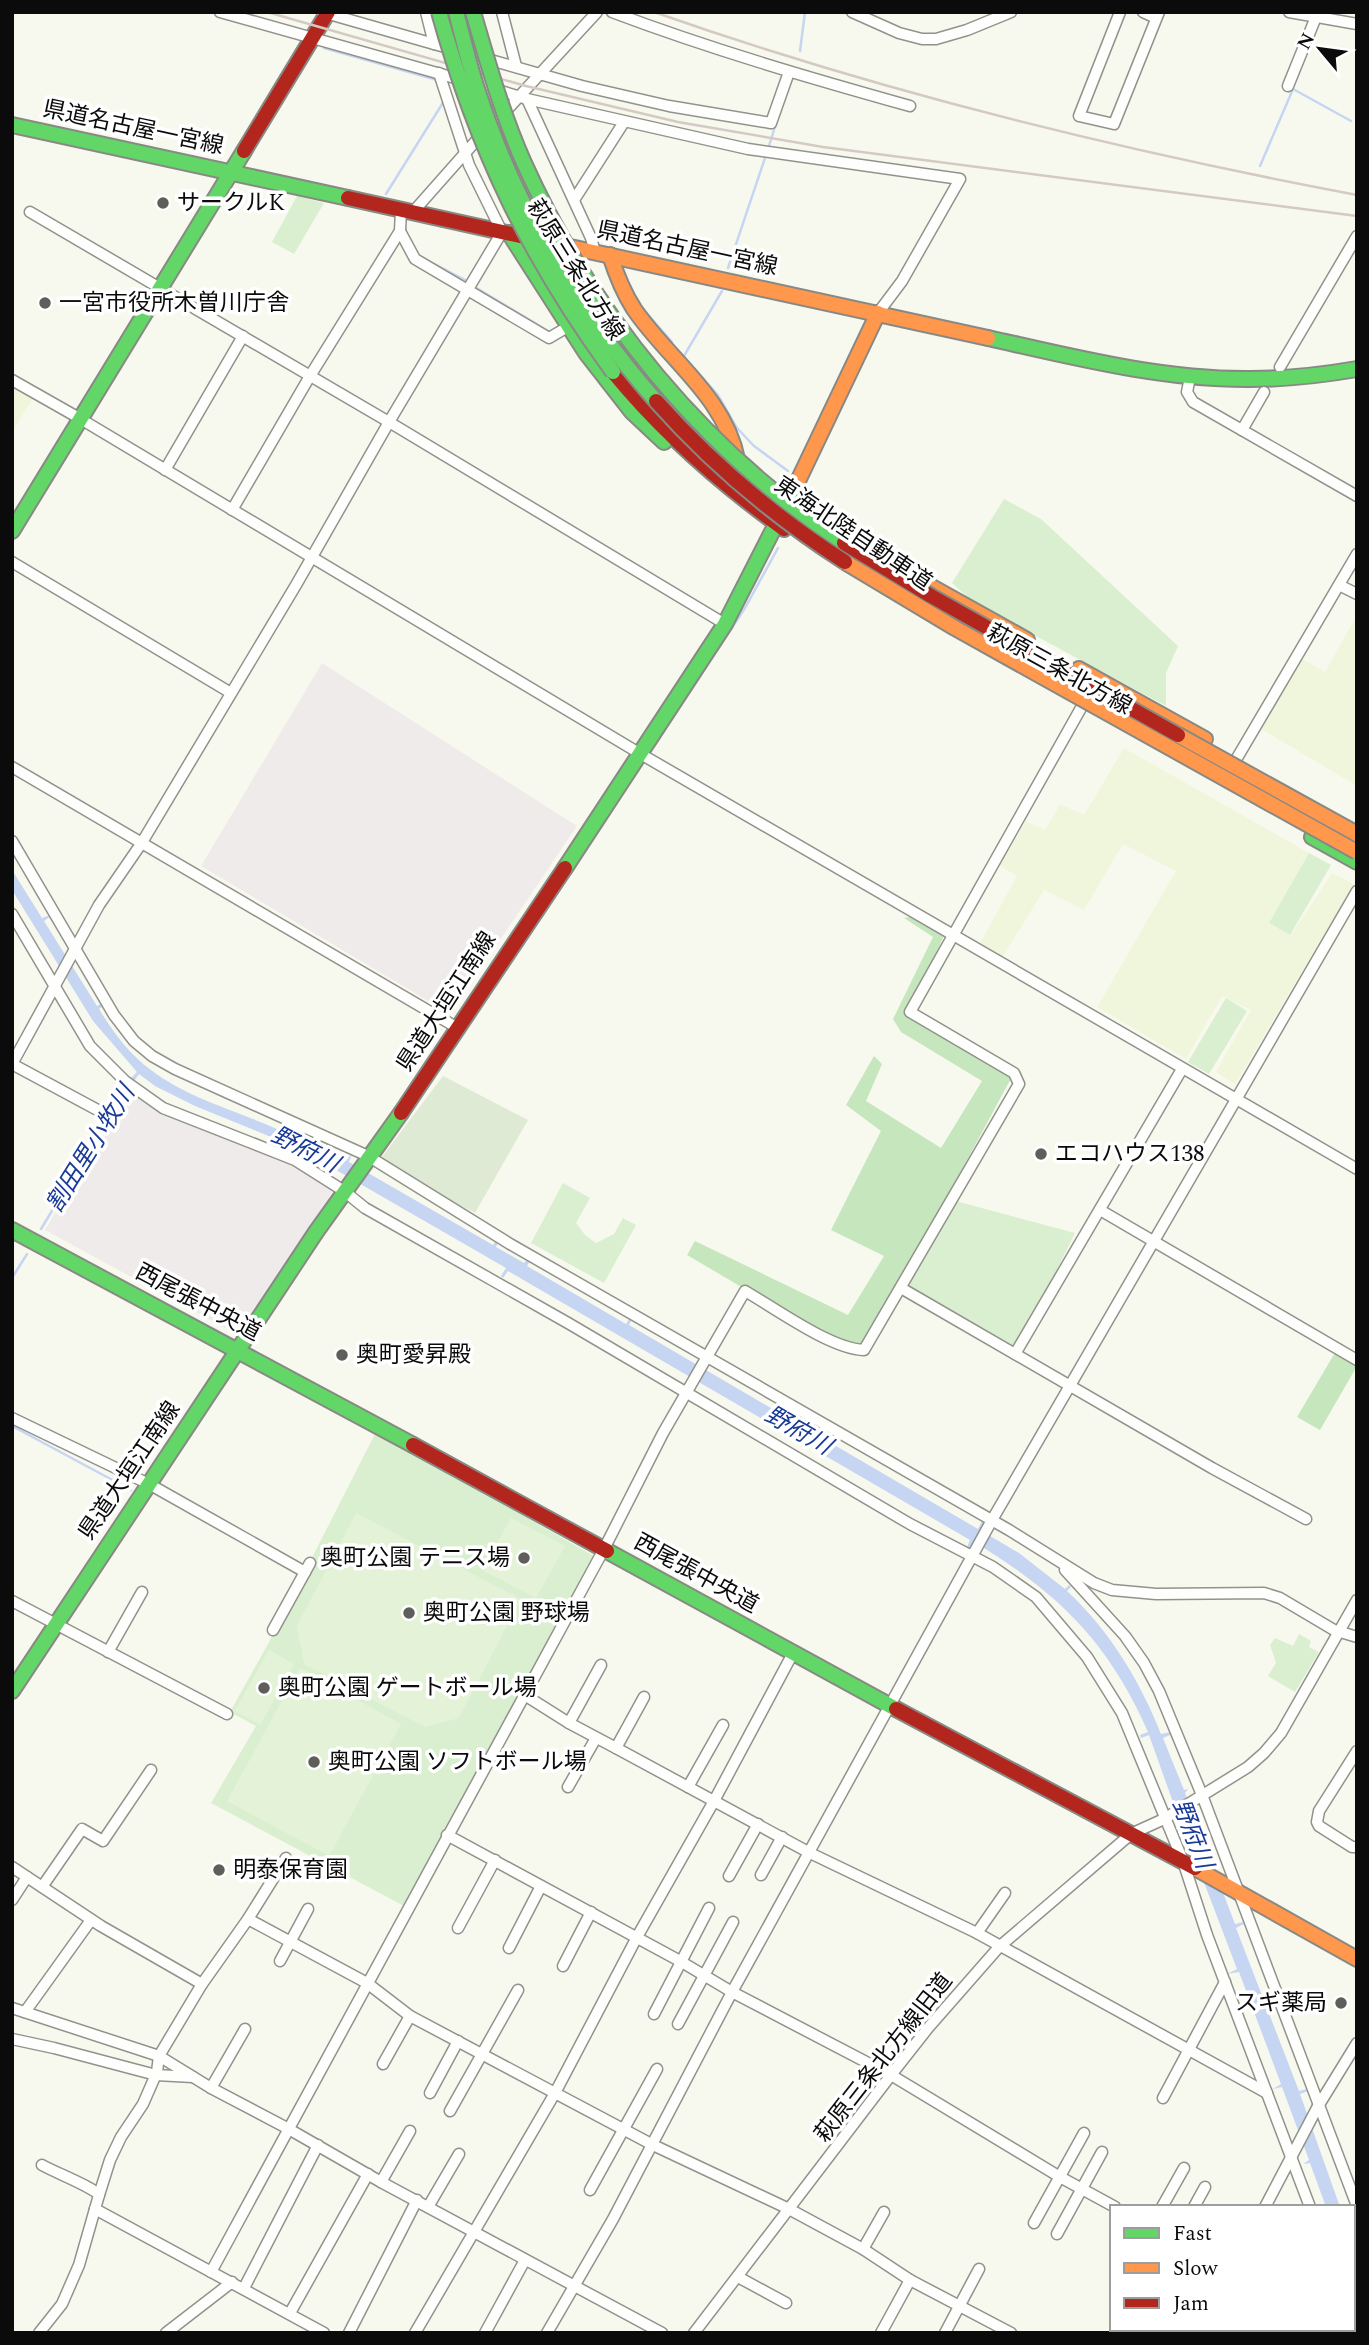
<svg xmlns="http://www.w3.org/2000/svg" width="1369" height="2345" viewBox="0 0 1369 2345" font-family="Spectral,'Noto Sans JP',serif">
	<rect width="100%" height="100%" fill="#f8f9ee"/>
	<!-- industrial -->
	<g fill="#f0ebeb">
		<path d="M322 663 577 826 450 1014 201 866Z"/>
		<path d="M127 1092 170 1115 293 1162 334 1189 242 1331 236 1334 45 1230Z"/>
	</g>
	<!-- farmland -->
	<g fill="#f0f6db">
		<path d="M12 385 33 398 12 432Z"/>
		<path d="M1357 615V786L1258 727 1297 656 1325 672Z"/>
		<path d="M1124 748 1309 853 1269 923 1291 935 1332 873 1354 884 1235 1084 1216 1072 1251 1010 1222 996 1186 1059 1097 1007 1176 871 1123 844 1084 910 1044 890 1003 956 980 943 1017 876 1000 866 1026 821 1045 830 1060 804 1084 815Z"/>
	</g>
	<!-- green -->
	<g fill="#d9efcf">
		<path d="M297 196 324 203 294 254 272 242Z"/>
		<path d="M1004 499 1041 519 1178 646 1166 673V706L973 602 952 583Z"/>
		<path d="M1309 853 1331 865 1290 935 1269 923Z"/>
		<path d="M1226 998 1247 1011 1209 1074 1188 1062Z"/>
		<path d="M563 1183 590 1198 576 1223 585 1235 596 1243 614 1234 623 1218 636 1225 604 1283 531 1243Z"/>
		<path d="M952 1200 1075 1233 1015 1354 905 1290Z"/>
		<path d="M376 1432 594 1556 404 1906 211 1803 256 1726 230 1712 269 1642Z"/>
		<path d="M1299 1634 1311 1641 1309 1647 1319 1652 1295 1692 1268 1676 1276 1663 1270 1645 1275 1638 1293 1646Z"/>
	</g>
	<!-- forest -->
	<g fill="#c6e6bd">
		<path d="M909 917 946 931 910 1012 1014 1073 866 1347 849 1350 687 1255 695 1241 848 1315 884 1256 831 1230 881 1131 846 1105 874 1056 882 1064 866 1101 941 1148 982 1081 901 1032 893 1019 933 937 904 918Z"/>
		<path d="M1336 1351 1357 1360V1366L1320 1430 1297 1417Z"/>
	</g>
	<!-- cemetery -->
	<path fill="#deead3" d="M443 1076 528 1120 475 1213 378 1162Z"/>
	<!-- pitch -->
	<g fill="#e4f3d8">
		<path d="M356 1513 521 1599 459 1718 425 1727 304 1664 297 1626Z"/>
		<path d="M511 1518 565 1546 536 1598 482 1570Z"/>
		<path d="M269 1650 294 1664 260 1725 235 1711Z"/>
		<path d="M300 1668 401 1724 329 1856 227 1801Z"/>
	</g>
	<!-- water -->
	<path fill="#c6d5f2" d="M12 870 42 918 50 915 51 916 44 921 97 1006 104 1002 106 1004 99 1009C113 1032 129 1054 151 1070 181 1093 218 1105 253 1119 285 1132 316 1145 346 1161L352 1153 349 1162 493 1245 497 1239 499 1240 496 1247 524 1263 528 1258 531 1259 527 1266 626 1324 631 1316 633 1317 629 1325 978 1529 982 1521 984 1523 980 1530 1019 1553 1065 1589 1069 1585 1071 1587 1067 1591C1110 1631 1140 1681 1161 1734L1171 1732 1172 1734 1163 1738 1184 1790 1188 1789 1185 1793 1235 1924 1243 1922 1244 1924 1236 1928 1299 2091 1307 2089 1308 2091 1300 2094 1340 2207H1326L1310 2163 1303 2164 1309 2160 1282 2087 1273 2089 1281 2084 1239 1972 1227 1974 1237 1969 1181 1822 1175 1823 1179 1819 1149 1735 1141 1738 1140 1735 1148 1732C1108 1641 1057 1592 974 1542L969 1549 967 1547 970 1540 508 1271 503 1278 501 1276 506 1268 298 1148 195 1106 155 1086 139 1074 128 1090 123 1086 137 1072 93 1021 12 890Z"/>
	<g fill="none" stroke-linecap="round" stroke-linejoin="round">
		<!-- stream -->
		<g stroke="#c6d5f2" stroke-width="2.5">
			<path d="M324 48 437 80V82"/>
			<path d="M800 51 805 12"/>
			<path d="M769 146 777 120"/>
			<path d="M1260 166 1293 89 1351 121"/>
			<path d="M386 194 444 101"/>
			<path d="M421 257 467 281"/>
			<path d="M728 268 766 155"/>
			<path d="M475 287 548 331"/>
			<path d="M173 302 197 315"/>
			<path d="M644 310 672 342"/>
			<path d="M684 356 722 291"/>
			<path d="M694 368 718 395 737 428 754 446 788 471"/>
			<path d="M656 743 745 608 778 548"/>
			<path d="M534 926 559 888"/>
			<path d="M422 1094 517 951"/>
			<path d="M385 1148 398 1128"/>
			<path d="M41 1229 126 1088"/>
			<path d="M12 1278 27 1254"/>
			<path d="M12 1426 131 1490"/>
		</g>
		<!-- street casing -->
		<g stroke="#92928d" stroke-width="13">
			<g id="street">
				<path d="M220 12 462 80"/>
				<path d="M322 12 434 44 426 12"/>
				<path d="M502 12 516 66"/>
				<path d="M612 12C710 49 810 78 910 106"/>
				<path d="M852 12 899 33 922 39H936L967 30 1011 12"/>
				<path d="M1120 12 1079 116 1114 124 1159 12"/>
				<path d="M1143 12 1156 18"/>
				<path d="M1289 12 1357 24"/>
				<path d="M434 44 452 49"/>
				<path d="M487 59 582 86 669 106 771 123 789 72"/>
				<path d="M1288 86 1318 12"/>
				<path d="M494 89 527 99 748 149 960 179 902 281 878 313"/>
				<path d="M527 99 591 238 595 252"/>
				<path d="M503 114 597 12"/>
				<path d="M574 200 624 122"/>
				<path d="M30 212 389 422 725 624"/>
				<path d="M413 212 482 134"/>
				<path d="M400 231 415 259 549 338 571 325"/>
				<path d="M1280 367 1357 236"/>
				<path d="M1190 377 1187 392 1193 402 1357 496"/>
				<path d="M12 380 79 418 639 753 1357 1169"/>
				<path d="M1242 430 1264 392"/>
				<path d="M165 470 243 336"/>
				<path d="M232 510 310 376 400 231 401 210"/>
				<path d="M12 562 231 693"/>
				<path d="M1339 585 1357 594"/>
				<path d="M1237 758 1357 554"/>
				<path d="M12 767 456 1027"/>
				<path d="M12 841 114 1015 134 1041 152 1056 175 1069 368 1156 510 1244 1009 1530 1094 1583 1112 1590 1156 1594 1264 1593 1280 1598 1334 1630 1357 1637"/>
				<path d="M12 914 90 1046 125 1081 163 1108 295 1160 344 1191 365 1208 568 1323 910 1524 993 1567 1036 1597 1087 1657 1122 1713 1183 1861 1207 1935 1310 2207"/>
				<path d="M12 1064 99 905 141 844 296 585 389 422 502 232 469 165 439 73"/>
				<path d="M12 1064 105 1114"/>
				<path d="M1100 1210 1357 1360"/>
				<path d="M901 1288 1212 1468 1306 1519"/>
				<path d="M1015 1354 1182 1069"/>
				<path d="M12 1418 149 1484 305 1572"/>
				<path d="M1065 1570 1125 1636 1144 1663 1159 1691 1202 1795 1357 2206"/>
				<path d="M12 1601 227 1714"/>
				<path d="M273 1630 310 1563"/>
				<path d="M108 1652 142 1592"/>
				<path d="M523 1694 569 1723 616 1748 810 1853 977 1933 1267 2093"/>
				<path d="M569 1723 601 1665"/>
				<path d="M616 1748 644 1697"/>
				<path d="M1357 1751 1319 1811 1317 1822 1319 1826 1352 1847H1357"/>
				<path d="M568 1787 596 1738"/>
				<path d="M688 1787 723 1725"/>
				<path d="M447 1835 680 1961 732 1992 891 2075 1060 2177 1115 2207"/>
				<path d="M12 1867 101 1926 202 1984"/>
				<path d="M761 1875 782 1837"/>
				<path d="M729 1876 758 1824"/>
				<path d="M42 1887 82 1829 103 1841 151 1770"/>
				<path d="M12 1900 27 1877"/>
				<path d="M248 1919 367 1983 410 2016 653 2145 789 2209 863 2249 910 2280 1011 2333"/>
				<path d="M458 1928 495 1860"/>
				<path d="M977 1933 1005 1893"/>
				<path d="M509 1948 541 1886"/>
				<path d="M280 1961 308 1909"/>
				<path d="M563 1966 591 1912"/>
				<path d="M12 2008 159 2056 211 2088 287 2128 381 2182 662 2333"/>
				<path d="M25 2012 91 1920"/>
				<path d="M654 2014 709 1908"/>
				<path d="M678 2024 733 1922"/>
				<path d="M12 2039 54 2048 156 2075 193 2077"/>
				<path d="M383 2064 410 2016"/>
				<path d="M211 2088 245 2029"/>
				<path d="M430 2093 458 2041"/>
				<path d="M1163 2098 1225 1982"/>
				<path d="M450 2111 518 1990"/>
				<path d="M381 2182 410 2131"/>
				<path d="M590 2190 657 2069"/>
				<path d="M99 2195 110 2160 121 2137 143 2104 157 2072 159 2056 202 1984 248 1919 286 1858"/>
				<path d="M428 2207 459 2154"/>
				<path d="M1162 2207 1184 2168"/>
				<path d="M1194 2207 1205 2187"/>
				<path d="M1265 2207 1317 2108 1357 2043"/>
				<path d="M95 2209 324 2333"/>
				<path d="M1034 2223 1084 2133"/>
				<path d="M1057 2234 1102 2152"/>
				<path d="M863 2249 884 2212"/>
				<path d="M211 2272 604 1549 663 1433 745 1291C776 1309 831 1349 864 1350L1019 1084 1014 1073 910 1012 1081 708"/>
				<path d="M738 2277 786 2303"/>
				<path d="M244 2288 318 2145"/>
				<path d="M290 2313 368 2174"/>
				<path d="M1339 2329 1346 2333"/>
				<path d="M39 2333 62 2304 79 2265 99 2195C93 2187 54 2172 42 2165"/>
				<path d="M166 2333 232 2282"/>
				<path d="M349 2333 417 2200"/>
				<path d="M415 2333 555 2093 637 1937 714 1801 793 1653"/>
				<path d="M485 2333 525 2260"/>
				<path d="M547 2333 613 2219 732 1992 992 1520 1357 891"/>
				<path d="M694 2333 891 2075 928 2028 999 1947 1131 1834 1164 1819 1248 1767 1264 1753 1281 1733 1357 1600"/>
				<path d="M881 2333 910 2280"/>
				<path d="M945 2333 979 2269"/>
				<path d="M1197 2333 1199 2329"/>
			</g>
		</g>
		<!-- fast casing -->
		<g stroke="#888984" stroke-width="18">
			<g id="fast">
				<path d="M12 125 348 198"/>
				<path d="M509 233 586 353 632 412 664 442"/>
				<path d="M988 338C1073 357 1162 380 1251 379 1287 379 1322 375 1357 369"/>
				<path d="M12 531 244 151"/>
				<path d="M1312 837 1357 862"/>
				<path d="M565 868 725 624 798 481"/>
				<path d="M12 1230 413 1445"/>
				<path d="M607 1551 896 1709"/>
				<path d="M12 1691 316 1232 401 1113"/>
			</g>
		</g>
		<!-- slow casing -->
		<g stroke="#888984" stroke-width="18">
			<g id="slow">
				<path d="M561 245 988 338"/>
				<path d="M610 255C616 274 623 292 634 309 668 359 725 397 737 459"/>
				<path d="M798 481 878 313"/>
				<path d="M932 587 1027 640"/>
				<path d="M1079 669 1205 739"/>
				<path d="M1195 1868 1357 1959"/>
			</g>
		</g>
		<!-- jam casing -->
		<g stroke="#888984" stroke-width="18">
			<g id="jam">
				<path d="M244 151 328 12"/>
				<path d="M348 198 534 239"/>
				<path d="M613 372C663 433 720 483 784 529"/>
				<path d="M401 1113 565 868"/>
				<path d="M413 1445 607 1551"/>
				<path d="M896 1709 1195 1868"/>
			</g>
		</g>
		<!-- street -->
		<use href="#street" stroke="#fefefc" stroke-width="10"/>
		<!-- fast -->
		<use href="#fast" stroke="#63d668" stroke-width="14"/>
		<!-- slow -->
		<use href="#slow" stroke="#ff974d" stroke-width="14"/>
		<!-- jam -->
		<use href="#jam" stroke="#b3261e" stroke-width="14"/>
		<!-- rail -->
		<g stroke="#d5c9c3" stroke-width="2.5">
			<path d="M267 12 526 86 678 122 823 147 1357 216"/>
			<path d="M654 12C884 93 1118 150 1357 195"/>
		</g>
		<!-- fast-bridge casing -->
		<g stroke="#888984" stroke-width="18" stroke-linecap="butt">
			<g id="fast-bridge">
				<path d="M439 12C477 149 529 257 613 372"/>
				<path d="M456 12C463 38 469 64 477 89 514 204 577 311 656 401"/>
				<path d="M473 12C488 63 502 114 524 163 593 316 703 450 844 543"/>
			</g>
		</g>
		<!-- slow-bridge casing -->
		<g stroke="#888984" stroke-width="18" stroke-linecap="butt">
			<g id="slow-bridge">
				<path d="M845 562 955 628 1357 852"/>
				<path d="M1178 735 1357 834"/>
			</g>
		</g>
		<!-- jam-bridge casing -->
		<g stroke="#888984" stroke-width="18" stroke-linecap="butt">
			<g id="jam-bridge">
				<path d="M656 401C711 463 775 517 845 562"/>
				<path d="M844 543 931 596 1178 735"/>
			</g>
		</g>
		<!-- fast-bridge -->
		<use href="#fast-bridge" stroke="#63d668" stroke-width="14"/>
		<!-- slow-bridge -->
		<use href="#slow-bridge" stroke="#ff974d" stroke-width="14"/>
		<!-- jam-bridge -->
		<use href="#jam-bridge" stroke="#b3261e" stroke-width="14"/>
	</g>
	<!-- markers -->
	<g fill="#5e5e5a" stroke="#fff" stroke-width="2.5">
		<circle cx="163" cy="203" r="7"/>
		<circle cx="45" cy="303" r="7"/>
		<circle cx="1041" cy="1154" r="7"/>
		<circle cx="342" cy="1355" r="7"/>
		<circle cx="524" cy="1558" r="7"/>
		<circle cx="409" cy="1613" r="7"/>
		<circle cx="264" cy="1688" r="7"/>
		<circle cx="314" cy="1762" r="7"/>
		<circle cx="219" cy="1870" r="7"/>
		<circle cx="1341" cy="2003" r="7"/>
	</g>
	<g text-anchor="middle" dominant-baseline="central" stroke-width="7" stroke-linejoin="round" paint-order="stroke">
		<!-- street labels -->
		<g font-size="23" fill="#0b0b0b" stroke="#fff">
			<text transform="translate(133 128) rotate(12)">県道名古屋一宮線</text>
			<text transform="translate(687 249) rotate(12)">県道名古屋一宮線</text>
			<text transform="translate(575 270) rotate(58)">萩原三条北方線</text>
			<text transform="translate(853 534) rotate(34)">東海北陸自動車道</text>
			<text transform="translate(1059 670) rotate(29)">萩原三条北方線</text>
			<text transform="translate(447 1002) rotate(-57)">県道大垣江南線</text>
			<text transform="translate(198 1303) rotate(28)">西尾張中央道</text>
			<text transform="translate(130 1471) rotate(-56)">県道大垣江南線</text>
			<text transform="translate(696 1574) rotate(29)">西尾張中央道</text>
			<text transform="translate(884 2058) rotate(-52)">萩原三条北方線旧道</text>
		</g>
		<!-- poi labels -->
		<g font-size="23" fill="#0b0b0b" stroke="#fff" text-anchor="start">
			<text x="177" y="203">サークルK</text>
			<text x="59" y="303">一宮市役所木曽川庁舎</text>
			<text x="1055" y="1154">エコハウス138</text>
			<text x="356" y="1355">奥町愛昇殿</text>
			<text x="510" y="1558" text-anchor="end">奥町公園 テニス場</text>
			<text x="423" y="1613">奥町公園 野球場</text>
			<text x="278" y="1688">奥町公園 ゲートボール場</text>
			<text x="328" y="1762">奥町公園 ソフトボール場</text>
			<text x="233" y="1870">明泰保育園</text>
			<text x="1327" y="2003" text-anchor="end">スギ薬局</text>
		</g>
		<!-- water labels -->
		<g font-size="24" font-style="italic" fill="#193a97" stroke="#fff">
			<text transform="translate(91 1149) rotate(-58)">割田里小牧川</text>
			<text transform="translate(305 1150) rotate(27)">野府川</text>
			<text transform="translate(798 1431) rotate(30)">野府川</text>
			<text transform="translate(1192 1834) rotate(69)">野府川</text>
		</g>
	</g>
	<!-- border -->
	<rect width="1369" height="2345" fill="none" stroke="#0b0b0b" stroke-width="28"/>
	<!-- legend -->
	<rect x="1110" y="2205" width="245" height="126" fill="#ffffff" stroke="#9d9d9d" stroke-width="2"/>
	<rect x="1124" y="2228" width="35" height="10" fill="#63d668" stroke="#9d9d9d" stroke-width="2"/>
	<text x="1173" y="2240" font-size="21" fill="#0b0b0b">Fast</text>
	<rect x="1124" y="2263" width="35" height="10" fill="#ff974d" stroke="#9d9d9d" stroke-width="2"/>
	<text x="1173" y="2275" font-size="21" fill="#0b0b0b">Slow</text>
	<rect x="1124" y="2298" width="35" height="10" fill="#b3261e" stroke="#9d9d9d" stroke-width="2"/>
	<text x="1173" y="2310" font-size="21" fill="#0b0b0b">Jam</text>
	<!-- north arrow -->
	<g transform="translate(1320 49) rotate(299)" stroke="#ffffff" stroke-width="5" paint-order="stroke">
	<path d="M0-5L12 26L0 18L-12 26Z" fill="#0b0b0b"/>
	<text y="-10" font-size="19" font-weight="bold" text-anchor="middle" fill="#0b0b0b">N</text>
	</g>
</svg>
